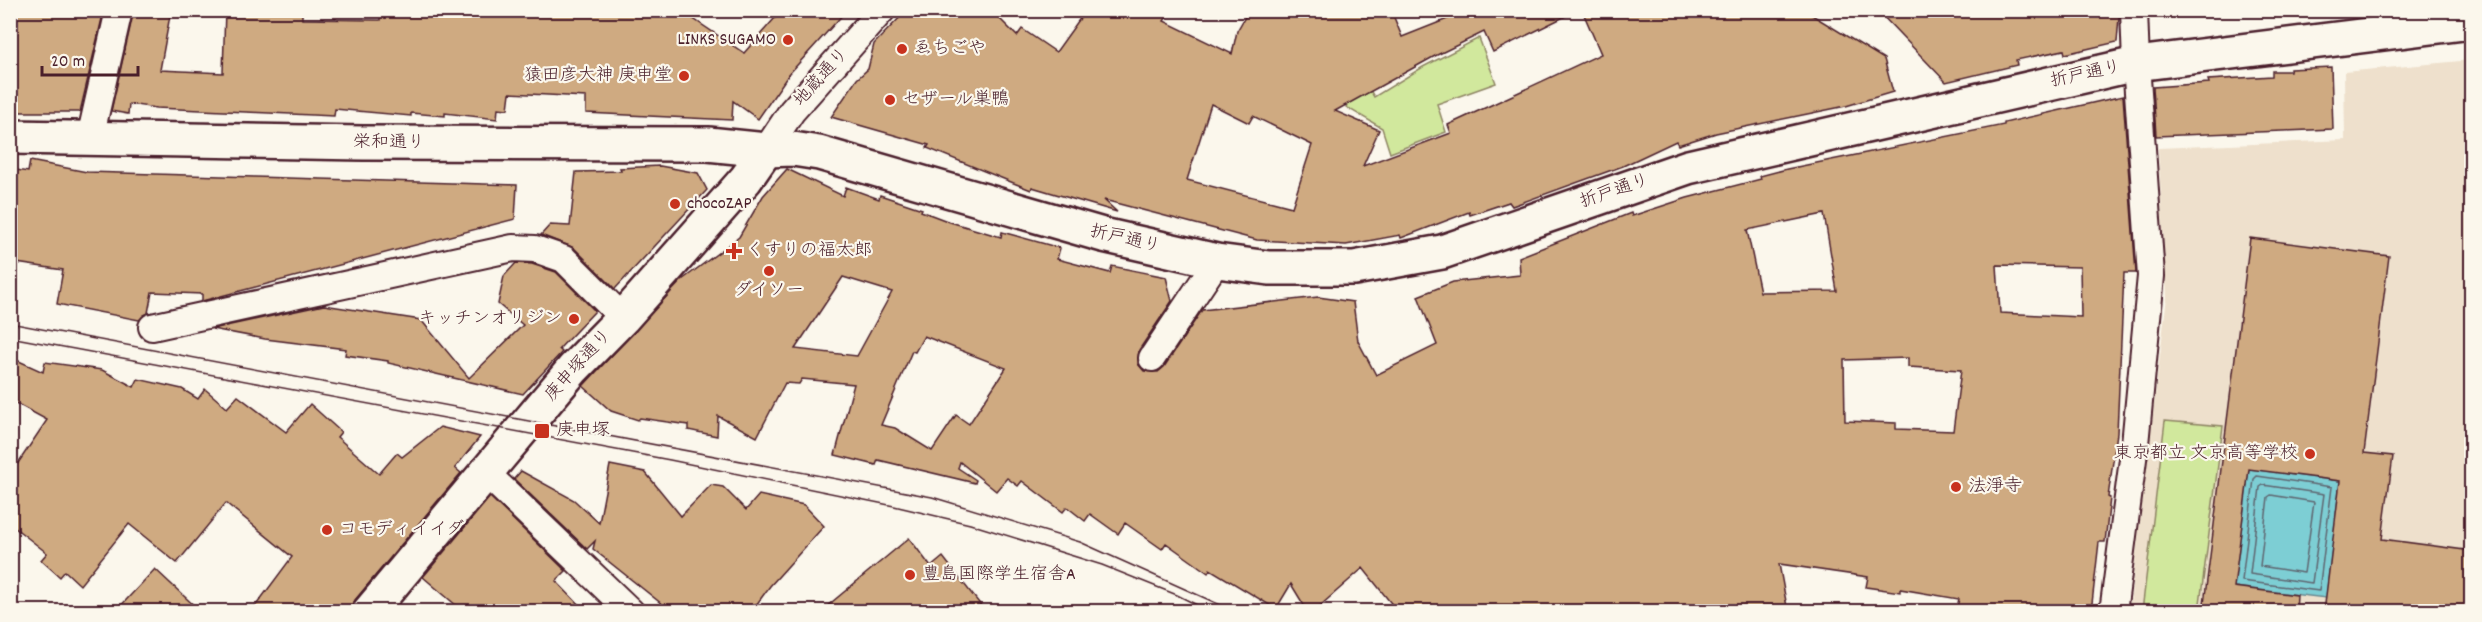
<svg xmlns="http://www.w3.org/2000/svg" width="2482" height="622" viewBox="0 0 2482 622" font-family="Dekko,'Klee One',sans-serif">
	<rect width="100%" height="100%" fill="#fbf7ec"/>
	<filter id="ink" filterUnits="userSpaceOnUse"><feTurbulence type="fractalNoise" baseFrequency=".0167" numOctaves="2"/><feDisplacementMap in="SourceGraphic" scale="12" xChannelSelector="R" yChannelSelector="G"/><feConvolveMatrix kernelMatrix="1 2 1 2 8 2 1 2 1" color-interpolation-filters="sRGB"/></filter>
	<g filter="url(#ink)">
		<!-- built -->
		<path fill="#eee0cc" d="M2471 60V611L2129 612 2167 297 2158 148 2345 140 2344 72Z"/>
		<!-- green -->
		<g fill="#d1e89d" stroke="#8e8464" stroke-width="1.5">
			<path d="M1479 38 1496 83 1437 104 1446 132 1390 153 1382 128 1346 107 1360 73 1374 97 1423 67Z"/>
			<path d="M2165 421 2223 426 2199 611H2142Z"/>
		</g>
		<!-- water -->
		<path fill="#7dced4" stroke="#698890" stroke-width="1.5" d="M2249 469 2340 481 2326 598 2234 587Z"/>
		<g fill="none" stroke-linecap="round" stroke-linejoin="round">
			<!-- shore -->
			<g stroke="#5e656f" stroke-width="1.5">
				<path d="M2257 476 2332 487 2319 591 2242 581 2254 479Z"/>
				<path d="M2263 485 2324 494 2312 583 2250 574 2260 487Z"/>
				<path d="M2271 495 2314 502 2304 573 2260 566 2268 497Z"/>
			</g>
		</g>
		<!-- building -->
		<g fill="#cfaa81" stroke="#4a1f2b" stroke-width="1.5" fill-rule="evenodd">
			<path d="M10 10H104L80 112H10Z"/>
			<path d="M134 10H171L160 70 223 73 225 10H302V19L380 20V10H680L744 53 782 10H847L789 74 758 119 733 101 732 120 586 113V97L510 93 508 109 498 108 497 119 445 113V116L411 113V116L335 109 334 116 156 108 129 104 128 114 111 111Z"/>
			<path d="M907 10H991L1017 36 1022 29 1056 52 1086 10H1171L1164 21 1232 54 1237 31 1249 10H1391L1402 37 1470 10H1578L1493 52 1484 32 1435 56 1335 111 1379 130 1363 166 1451 133 1448 125 1601 54 1582 10H1804L1884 59 1893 92 1846 106 1716 133 1678 145 1676 141 1623 166 1512 206 1509 202 1470 215 1469 212 1401 238 1400 235 1346 245 1257 240 1104 200 1117 212 1032 187 1031 190 927 148 929 145 831 117 857 79 868 69 874 44ZM1211 104 1249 123 1253 116 1312 145 1292 207 1187 180Z"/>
			<path d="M1877 10H2119V17L2117 42 2065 54 2064 50 2016 60 2017 65 1946 82Z"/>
			<path d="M2331 67 2333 129 2156 136 2153 87 2209 83 2208 80 2272 76V71H2290V69Z"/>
			<path d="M2123 96 2136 273H2124L2117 433 2108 497 2110 498 2105 542H2099L2091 612H1987L1957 607 1959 599 1900 589V592L1866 587 1868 577 1779 564 1788 612H1398L1363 568 1313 612H1308L1291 584 1276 609 1210 569 1208 573 1166 543 1162 549 1125 523 1118 534 1090 514 1085 521 1067 507 1063 512 1022 481 1018 486 1007 478 996 491 960 462 958 468 976 480 975 483 878 460 876 465 835 455 854 384 802 379 799 384 785 383 757 437 718 416 717 436 688 430V425L640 418 638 420 611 411 583 386 682 280 739 237 763 196 787 169 843 196 846 187 879 199 880 195 922 209 921 211 950 222 1001 237 1002 232 1060 248 1057 259 1110 273 1112 266 1166 277 1172 301 1139 350 1138 364 1144 371 1158 372 1164 367 1202 310 1318 297 1353 302 1358 341 1376 375 1437 345 1418 296 1453 282 1520 275 1519 257 1631 213 1632 216 1687 198 1761 179 1760 176 1787 169 2004 125V123ZM1824 214 1837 291 1760 292 1747 230ZM1997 265 2080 267 2081 317 2000 313ZM843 277 892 292 857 356 795 349ZM924 336 1006 368 969 424 956 415 932 451 895 428 881 425 912 351 915 352ZM1908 358V367L1961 370 1953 431 1896 429V423L1845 421 1844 360Z"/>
			<path d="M30 161 87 172 517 185 515 219 202 301V294L152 292 148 313 139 320 57 304 63 270 10 262V169L28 172Z"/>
			<path d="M660 166 698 173 707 190 615 289 574 248 541 235 550 225 570 226 576 172 621 171 620 168Z"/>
			<path d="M2250 238 2389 256 2364 453 2393 456 2382 539 2472 551V612H2324L2340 481 2249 469 2234 587 2297 595 2296 612H2203Z"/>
			<path d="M516 263 532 264 556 272 595 311 559 349 562 352 523 394 388 363V361L345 355 346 349 265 339 212 329 324 305 421 320 469 378 523 325 498 304 504 276Z"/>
			<path d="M10 357 43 372 45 362 102 370 134 387 138 379 182 389 198 399 205 389 227 408 238 396 286 432 310 404 341 432 337 437 379 474 397 453 402 457 440 427 480 437 455 468 461 473 355 600 351 612H251L292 557 226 503 177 563 129 524 80 585 65 571 60 577 41 560 47 553 10 524V475L47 420 10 400Z"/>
			<path d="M610 465 645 472 681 516 711 485 723 487 746 510 759 495 804 505 824 526 770 586 751 612H672L593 549 595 541 587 549 514 479 521 471 574 500 599 523Z"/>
			<path d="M490 497 566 571 556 581 586 612H464L423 577Z"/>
			<path d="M909 538 931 567 943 557 986 612H820Z"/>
			<path d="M155 569 201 612H115Z"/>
		</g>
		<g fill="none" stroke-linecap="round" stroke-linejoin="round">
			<!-- street casing -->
			<g stroke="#4a1f2b" stroke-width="30">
				<g id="street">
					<path d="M90 138 119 10"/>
					<path d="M766 150 792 111 882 10"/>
					<path d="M152 327 513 248 535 249 564 259 623 318"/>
					<path d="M1152 358 1217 261"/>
					<path d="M486 473 631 612"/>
					<path d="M2113 612 2135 444 2151 276 2136 64 2134 10"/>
				</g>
			</g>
			<!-- secondary casing -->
			<g stroke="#4a1f2b" stroke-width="38">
				<g id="secondary">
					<path d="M10 137 363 143 708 144 766 150 793 149 819 153 1103 235 1217 261 1269 268H1354L1442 252 1688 167 2136 64 2472 22"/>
					<path d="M369 612 573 369 623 318 746 179 766 150"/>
				</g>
			</g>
			<!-- street -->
			<use href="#street" stroke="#fbf7ec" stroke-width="26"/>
			<!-- secondary -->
			<use href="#secondary" stroke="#fbf7ec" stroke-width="33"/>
			<!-- tram -->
			<g stroke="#4a1f2b" stroke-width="1.5">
				<path d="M10 323 932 497 1080 542 1236 612"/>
				<path d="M10 337 670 460 894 506 970 524 1102 565 1177 595 1211 612"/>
			</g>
		</g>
	</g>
	<!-- markers -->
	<g fill="#c8321e" stroke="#fbf7ec" stroke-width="2">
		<circle cx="788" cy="40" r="6"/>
		<circle cx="902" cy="49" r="6"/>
		<circle cx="684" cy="76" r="6"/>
		<circle cx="890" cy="100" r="6"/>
		<circle cx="675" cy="204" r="6"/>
		<path d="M731 242h6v6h6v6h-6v6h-6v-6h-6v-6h6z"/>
		<circle cx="769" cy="271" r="6"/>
		<circle cx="574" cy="319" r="6"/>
		<rect x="534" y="423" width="16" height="16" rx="3"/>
		<circle cx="2310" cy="454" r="6"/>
		<circle cx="1956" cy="487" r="6"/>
		<circle cx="327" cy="530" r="6"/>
		<circle cx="910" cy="575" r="6"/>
	</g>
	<g text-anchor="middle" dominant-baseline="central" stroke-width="4.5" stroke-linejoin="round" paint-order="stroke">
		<!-- poi labels -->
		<g font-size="18" fill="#4a1f2b" stroke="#fbf7ec" text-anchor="start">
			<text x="776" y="40" text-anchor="end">LINKS SUGAMO</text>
			<text x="914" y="49">ゑちごや</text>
			<text x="672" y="76" text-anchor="end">猿田彦大神 庚申堂</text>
			<text x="902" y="100">セザール巣鴨</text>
			<text x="687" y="204">chocoZAP</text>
			<text x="746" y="251">くすりの福太郎</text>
			<text x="769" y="291" text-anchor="middle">ダイソー</text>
			<text x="562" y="319" text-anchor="end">キッチンオリジン</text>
			<text x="556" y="431">庚申塚</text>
			<text x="2298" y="454" text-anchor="end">東京都立 文京高等学校</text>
			<text x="1968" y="487">法淨寺</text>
			<text x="339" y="530">コモディイイダ</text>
			<text x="922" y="575">豊島国際学生宿舎A</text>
		</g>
		<!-- street labels -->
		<g font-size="18" fill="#4a1f2b" stroke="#fbf7ec">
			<text transform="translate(2086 75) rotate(-12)">折戸通り</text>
			<text transform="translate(822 78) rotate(-48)">地蔵通り</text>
			<text x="389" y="143">栄和通り</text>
			<text transform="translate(1615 192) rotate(-19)">折戸通り</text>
			<text transform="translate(1125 240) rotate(13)">折戸通り</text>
			<text transform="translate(579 366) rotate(-48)">庚申塚通り</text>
		</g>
	</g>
	<!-- margin -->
	<rect width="2482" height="622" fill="none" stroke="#fbf7ec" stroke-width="36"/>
	<rect x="18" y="18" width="2446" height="586" fill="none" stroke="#4a1f2b" stroke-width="2" filter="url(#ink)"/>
	<!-- scale -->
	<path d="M42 66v9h96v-9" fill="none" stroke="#4a1f2b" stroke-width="3"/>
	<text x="51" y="66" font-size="18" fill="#4a1f2b" stroke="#fbf7ec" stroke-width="4.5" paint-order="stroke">20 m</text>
</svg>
